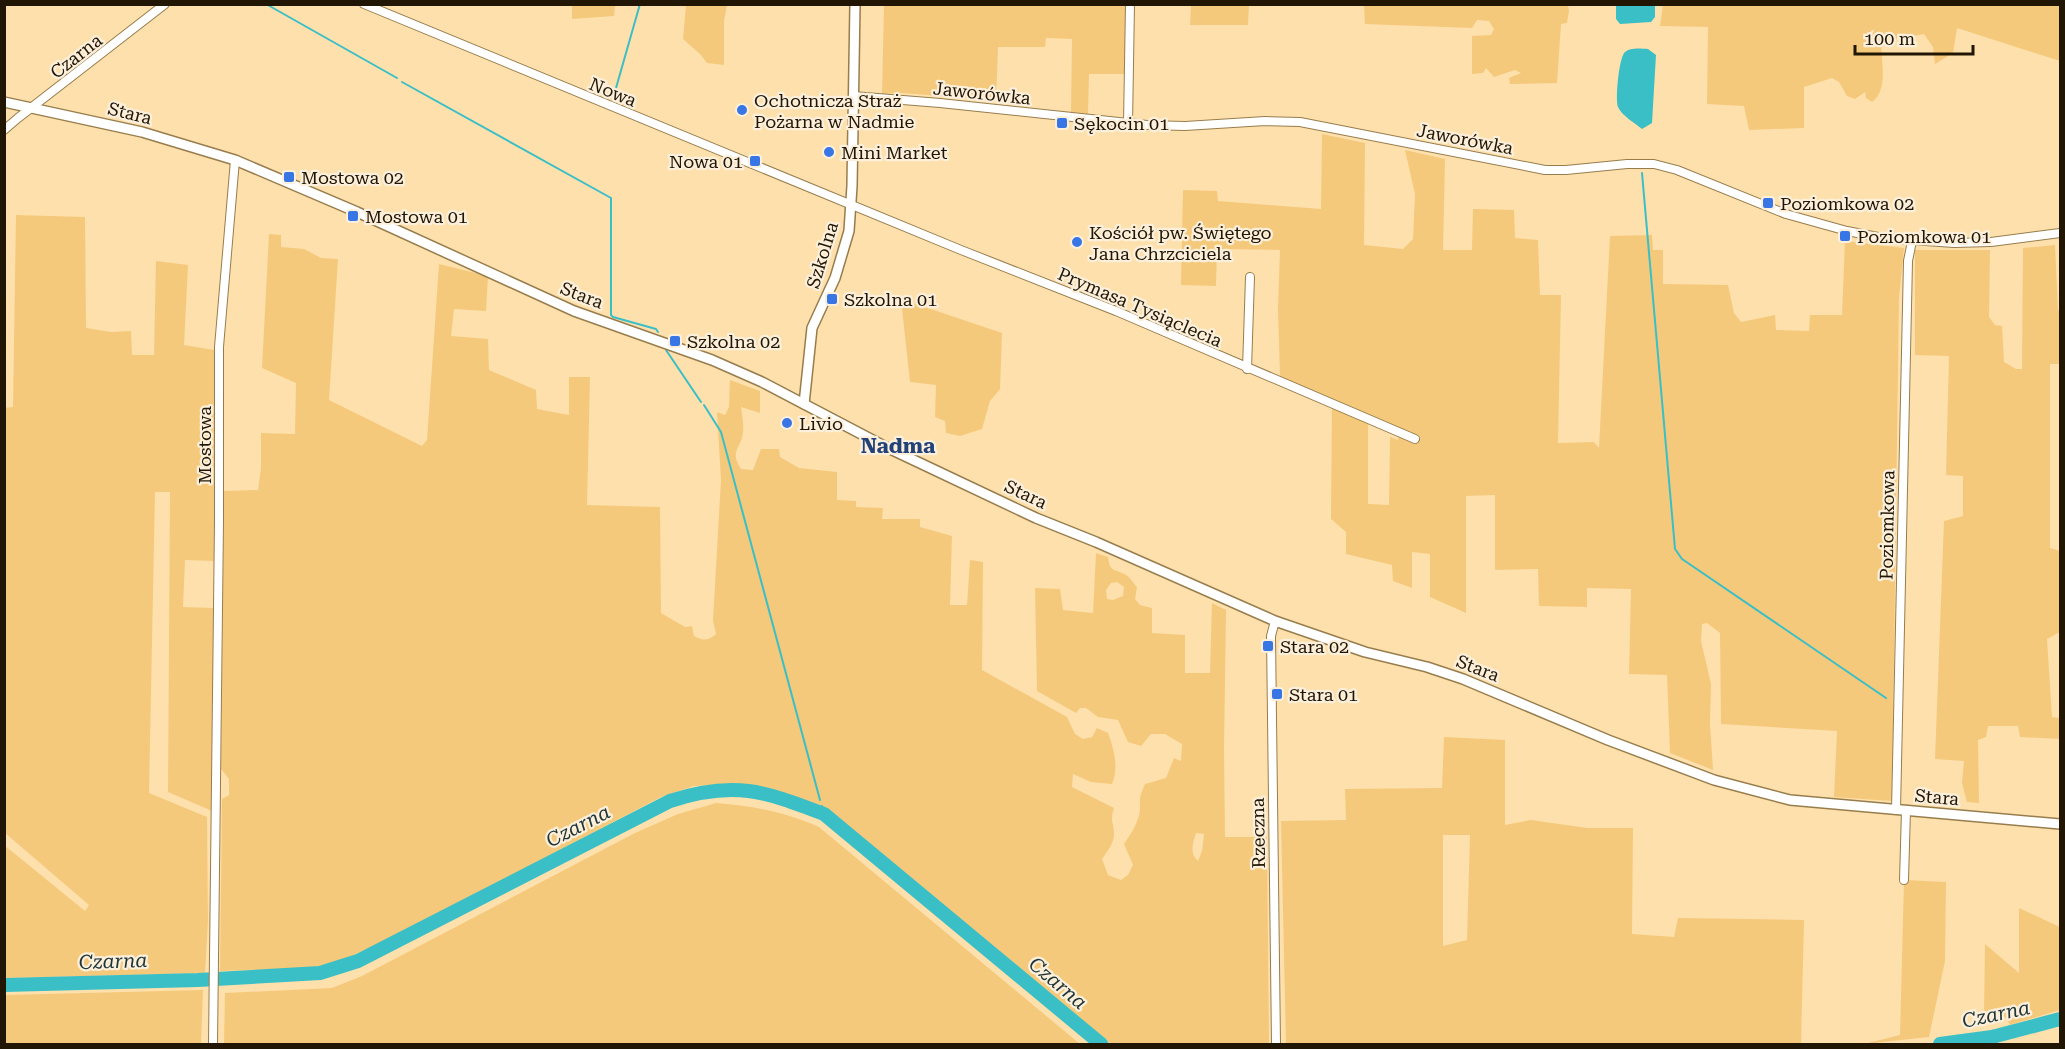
<svg xmlns="http://www.w3.org/2000/svg" width="2065" height="1049" viewBox="0 0 2065 1049" font-family="'Roboto Serif',serif">
	<rect width="100%" height="100%" fill="#fee0ac"/>
	<!-- green -->
	<g fill="#f5c97b" fill-rule="evenodd">
		<path d="M572 5H615L614 16 572 19Z"/>
		<path d="M686 5H727L724 21V65L707 63 701 55 683 39Z"/>
		<path d="M884 5H1126L1125 74H1089L1088 114 1071 112 1072 39 1046 38 1045 47H998L996 100 901 93 882 94Z"/>
		<path d="M1191 5H1249L1248 25H1190Z"/>
		<path d="M1364 5H1568L1569 11 1567 23 1561 24 1557 83 1510 84 1509 78 1521 73 1515 70 1494 77 1486 68 1483 73 1472 74V36L1491 35 1494 29 1489 21 1477 20 1472 28 1365 24Z"/>
		<path d="M1663 5H2060V61L1957 28 1953 53 1935 64 1933 47 1924 34 1896 39 1881 38C1880 57 1890 89 1872 102L1866 98 1865 92 1855 99 1847 96 1839 82 1832 78 1804 87V128L1749 130 1744 106 1707 104 1708 27 1660 26Z"/>
		<path d="M1322 134 1365 143 1364 245 1403 249 1413 239 1415 194 1405 150 1445 159 1443 250H1472L1473 209 1514 210 1515 238 1538 240 1540 295H1561L1558 443 1594 442 1599 448 1610 236 1652 235 1653 250H1663V284L1728 285 1734 313 1741 322 1775 315 1776 330 1809 331 1810 315H1842L1845 241 1904 248 1899 298 1892 801 1834 797 1837 731 1721 724 1720 633 1707 623 1702 624 1701 641 1711 684 1710 724 1713 770 1670 753 1667 675 1629 674 1631 589 1587 588V607L1539 606 1538 569 1495 570V495L1466 496V613L1430 597V554L1412 552V588L1393 581 1392 565 1346 554V532L1331 519 1332 399 1280 376 1278 309 1280 250 1217 249 1216 286 1181 285 1183 190 1217 191 1218 201 1321 209ZM1368 415 1398 427V440L1390 437 1389 505 1368 504Z"/>
		<path d="M16 215 85 217 86 328 111 332 131 331 132 355H154L156 261 188 265 184 345 214 350V561L185 560 183 607 214 608 212 811 168 792 170 492H155L149 793 207 817 208 921 205 973 5 978 4 845 85 911 89 905 4 832V408L13 407Z"/>
		<path d="M269 234 281 235V247L304 249 321 258 338 259 329 400 422 446 427 440 439 264 488 276 486 311 454 309 451 336 488 339 489 370 536 390 537 409 569 415V377H590L587 505 660 507 661 613 685 627 692 626 694 636C703 641 708 641 716 634L713 620 721 480 717 412 725 415 729 407 730 380 760 391V413L741 407C742 415 744 425 743 432 741 450 729 450 741 469L753 470 761 449H779L780 457 799 468 837 472V500L856 501V507L883 508 882 519H920V527L952 536 950 605H967L970 560 983 562 982 670 1067 717 1075 734 1083 739 1092 737 1097 728 1108 733C1114 749 1119 768 1112 784L1091 782 1073 774 1072 787 1114 808C1110 820 1113 821 1114 832 1115 842 1107 852 1102 859L1108 875 1121 880 1128 875 1133 865 1124 844C1131 834 1140 820 1140 808 1140 795 1140 796 1145 784L1166 778 1174 758 1181 761 1182 744 1165 734H1151L1141 746 1128 742 1118 720 1098 717 1086 708H1080L1076 713 1037 691 1035 588 1060 589 1063 610 1093 613 1096 553 1108 557C1110 574 1115 568 1126 575 1130 577 1134 584 1137 587L1135 599 1140 605 1152 608V633L1185 635V673H1210L1212 603 1226 610 1224 749 1225 837H1267L1269 1044H1110L876 850 817 805 769 789 731 784 694 786 661 797 393 937 345 959 311 968 220 971 222 799 229 795V779L221 769 224 491 258 490 261 468V433L295 434 296 383 262 368ZM1117 582 1124 587 1123 596 1113 600 1107 599 1106 590 1111 583ZM1196 833 1204 834 1202 851 1198 861C1189 853 1193 843 1196 833Z"/>
		<path d="M2055 245 2058 310 2060 311V364H2050V548L2060 551V632L2047 639 2052 717 2060 718V739L2020 737 2018 726H1988L1986 737 1978 740 1979 803 1967 802 1962 783 1964 761 1935 759 1944 521 1963 516V476L1946 475 1949 356 1915 355V250H1990L1989 317 1995 325 2002 326 2004 362 2016 369H2022L2023 248Z"/>
		<path d="M901 299 1002 333 1000 389 990 401 982 429 960 436 946 433 945 421 935 417 936 385 910 382Z"/>
		<path d="M1444 737 1505 740V825L1531 820 1587 828H1633L1632 934 1674 937 1678 918 1804 920 1801 1044H1286L1281 821 1346 820 1345 789 1442 788ZM1443 835H1470L1467 940 1443 946Z"/>
		<path d="M716 803C754 806 784 812 819 827L1080 1044H224L225 993 332 988 362 976 635 833 678 814Z"/>
		<path d="M1904 880 1946 882 1945 961 1929 1037 1864 1044 1900 1035Z"/>
		<path d="M2019 908 2060 927V1010L2010 1025C2004 1012 1997 1013 1984 1013L1985 944 2019 973Z"/>
		<path d="M203 990 201 1044H5V995Z"/>
	</g>
	<!-- water -->
	<g fill="#3abfc7">
		<path d="M1616 5H1655V17L1651 22 1620 24 1616 19Z"/>
		<path d="M1648 49 1656 55 1652 123 1642 129C1635 123 1622 116 1618 107 1615 99 1619 57 1625 52 1631 47 1641 49 1648 49Z"/>
	</g>
	<g fill="none" stroke-linecap="round" stroke-linejoin="round">
		<!-- stream -->
		<g stroke="#3abfc7" stroke-width="2">
			<path d="M266 4 397 78"/>
			<path d="M402 82 611 198V315L613 317 656 329 658 332"/>
			<path d="M616 88 640 4"/>
			<path d="M1642 173 1675 549 1682 559 1886 698"/>
			<path d="M666 350 701 402"/>
			<path d="M704 405 721 432 820 800"/>
			<path d="M822 806 824 814"/>
		</g>
		<!-- river -->
		<g stroke="#3abfc7" stroke-width="14">
			<path d="M4 985 198 980 320 973 358 961 670 801C734 780 764 791 824 814L1101 1044"/>
			<path d="M1940 1044 1992 1037 2060 1019"/>
		</g>
		<!-- minor casing -->
		<g stroke="#987d4c" stroke-width="10">
			<g id="minor">
				<path d="M364 4 961 250 1116 311 1415 439"/>
				<path d="M853 96 940 103 1147 125 1185 126 1265 121 1300 122 1545 170H1566L1627 164H1654L1677 170 1786 214 1847 231 1883 238 1954 243 1991 242 2060 233"/>
				<path d="M1128 124 1130 4"/>
				<path d="M4 130 18 118 165 4"/>
				<path d="M1247 369 1250 277"/>
				<path d="M1275 621 1271 636 1276 1044"/>
				<path d="M1896 810 1908 261 1912 241"/>
				<path d="M1904 880 1906 810"/>
				<path d="M213 1044 219 521V347L235 160"/>
			</g>
		</g>
		<!-- tertiary casing -->
		<g stroke="#987d4c" stroke-width="12">
			<g id="tertiary">
				<path d="M4 102 142 132 235 160 357 212 574 311 712 360 762 382 886 447 1036 518 1096 542 1275 621 1365 652 1427 667 1463 679 1608 740 1714 780 1790 800 2060 824"/>
				<path d="M804 404 812 328 835 278 849 231 852 186 855 4"/>
			</g>
		</g>
		<!-- minor -->
		<use href="#minor" stroke="#fff" stroke-width="8"/>
		<!-- tertiary -->
		<use href="#tertiary" stroke="#fff" stroke-width="9"/>
	</g>
	<!-- markers -->
	<g fill="#3876e5" stroke="#fcf0dc" stroke-width="2">
		<circle cx="742" cy="110" r="6"/>
		<rect x="1056" y="117" width="12" height="12" rx="3"/>
		<circle cx="829" cy="152" r="6"/>
		<rect x="749" y="155" width="12" height="12" rx="3"/>
		<rect x="283" y="171" width="12" height="12" rx="3"/>
		<rect x="1762" y="197" width="12" height="12" rx="3"/>
		<rect x="347" y="210" width="12" height="12" rx="3"/>
		<rect x="1839" y="230" width="12" height="12" rx="3"/>
		<circle cx="1077" cy="242" r="6"/>
		<rect x="826" y="293" width="12" height="12" rx="3"/>
		<rect x="669" y="335" width="12" height="12" rx="3"/>
		<circle cx="787" cy="423" r="6"/>
		<rect x="1262" y="640" width="12" height="12" rx="3"/>
		<rect x="1271" y="688" width="12" height="12" rx="3"/>
	</g>
	<g text-anchor="middle" dominant-baseline="central" stroke-width="4.5" stroke-linejoin="round" paint-order="stroke">
		<!-- street labels -->
		<g font-size="18" fill="#201603" stroke="#fcf0dc">
			<text transform="translate(76 56) rotate(-38)">Czarna</text>
			<text transform="translate(613 92) rotate(22)">Nowa</text>
			<text transform="translate(982 93) rotate(6)">Jaworówka</text>
			<text transform="translate(130 113) rotate(14)">Stara</text>
			<text transform="translate(1465 139) rotate(11)">Jaworówka</text>
			<text transform="translate(822 255) rotate(-73)">Szkolna</text>
			<text transform="translate(582 295) rotate(21)">Stara</text>
			<text transform="translate(1140 307) rotate(23)">Prymasa Tysiąclecia</text>
			<text transform="translate(204 445) rotate(-90)">Mostowa</text>
			<text transform="translate(1026 494) rotate(25)">Stara</text>
			<text transform="translate(1887 525) rotate(-89)">Poziomkowa</text>
			<text transform="translate(1478 668) rotate(21)">Stara</text>
			<text transform="translate(1937 797) rotate(5)">Stara</text>
			<text transform="translate(1258 833) rotate(-91)">Rzeczna</text>
		</g>
		<!-- poi labels -->
		<g font-size="18" fill="#201603" stroke="#fcf0dc" text-anchor="start">
			<text x="754" y="100">Ochotnicza Straż<tspan x="754" dy="21">Pożarna w Nadmie</tspan></text>
			<text x="1074" y="123">Sękocin 01</text>
			<text x="841" y="152">Mini Market</text>
			<text x="743" y="161" text-anchor="end">Nowa 01</text>
			<text x="301" y="177">Mostowa 02</text>
			<text x="1780" y="203">Poziomkowa 02</text>
			<text x="365" y="216">Mostowa 01</text>
			<text x="1089" y="232">Kościół pw. Świętego<tspan x="1089" dy="21">Jana Chrzciciela</tspan></text>
			<text x="1857" y="236">Poziomkowa 01</text>
			<text x="844" y="299">Szkolna 01</text>
			<text x="687" y="341">Szkolna 02</text>
			<text x="799" y="423">Livio</text>
			<text x="1280" y="646">Stara 02</text>
			<text x="1289" y="694">Stara 01</text>
		</g>
		<!-- water labels -->
		<g font-size="20" font-style="italic" fill="#1f3536" stroke="#fcf0dc">
			<text transform="translate(578 826) rotate(-27)">Czarna</text>
			<text transform="translate(113 961) rotate(-2)">Czarna</text>
			<text transform="translate(1058 983) rotate(40)">Czarna</text>
			<text transform="translate(1996 1014) rotate(-12)">Czarna</text>
		</g>
		<!-- quarter labels -->
		<g font-size="21" font-weight="bold" fill="#234278" stroke="#fcf0dc">
			<text x="898" y="446">Nadma</text>
		</g>
	</g>
	<!-- border -->
	<rect width="2065" height="1049" fill="none" stroke="#201603" stroke-width="12"/>
	<!-- scale -->
	<path d="M1855 45v9h118v-9" fill="none" stroke="#201603" stroke-width="3"/>
	<text x="1864" y="45" font-size="18" fill="#201603" stroke="#fcf0dc" stroke-width="4.5" paint-order="stroke">100 m</text>
</svg>
